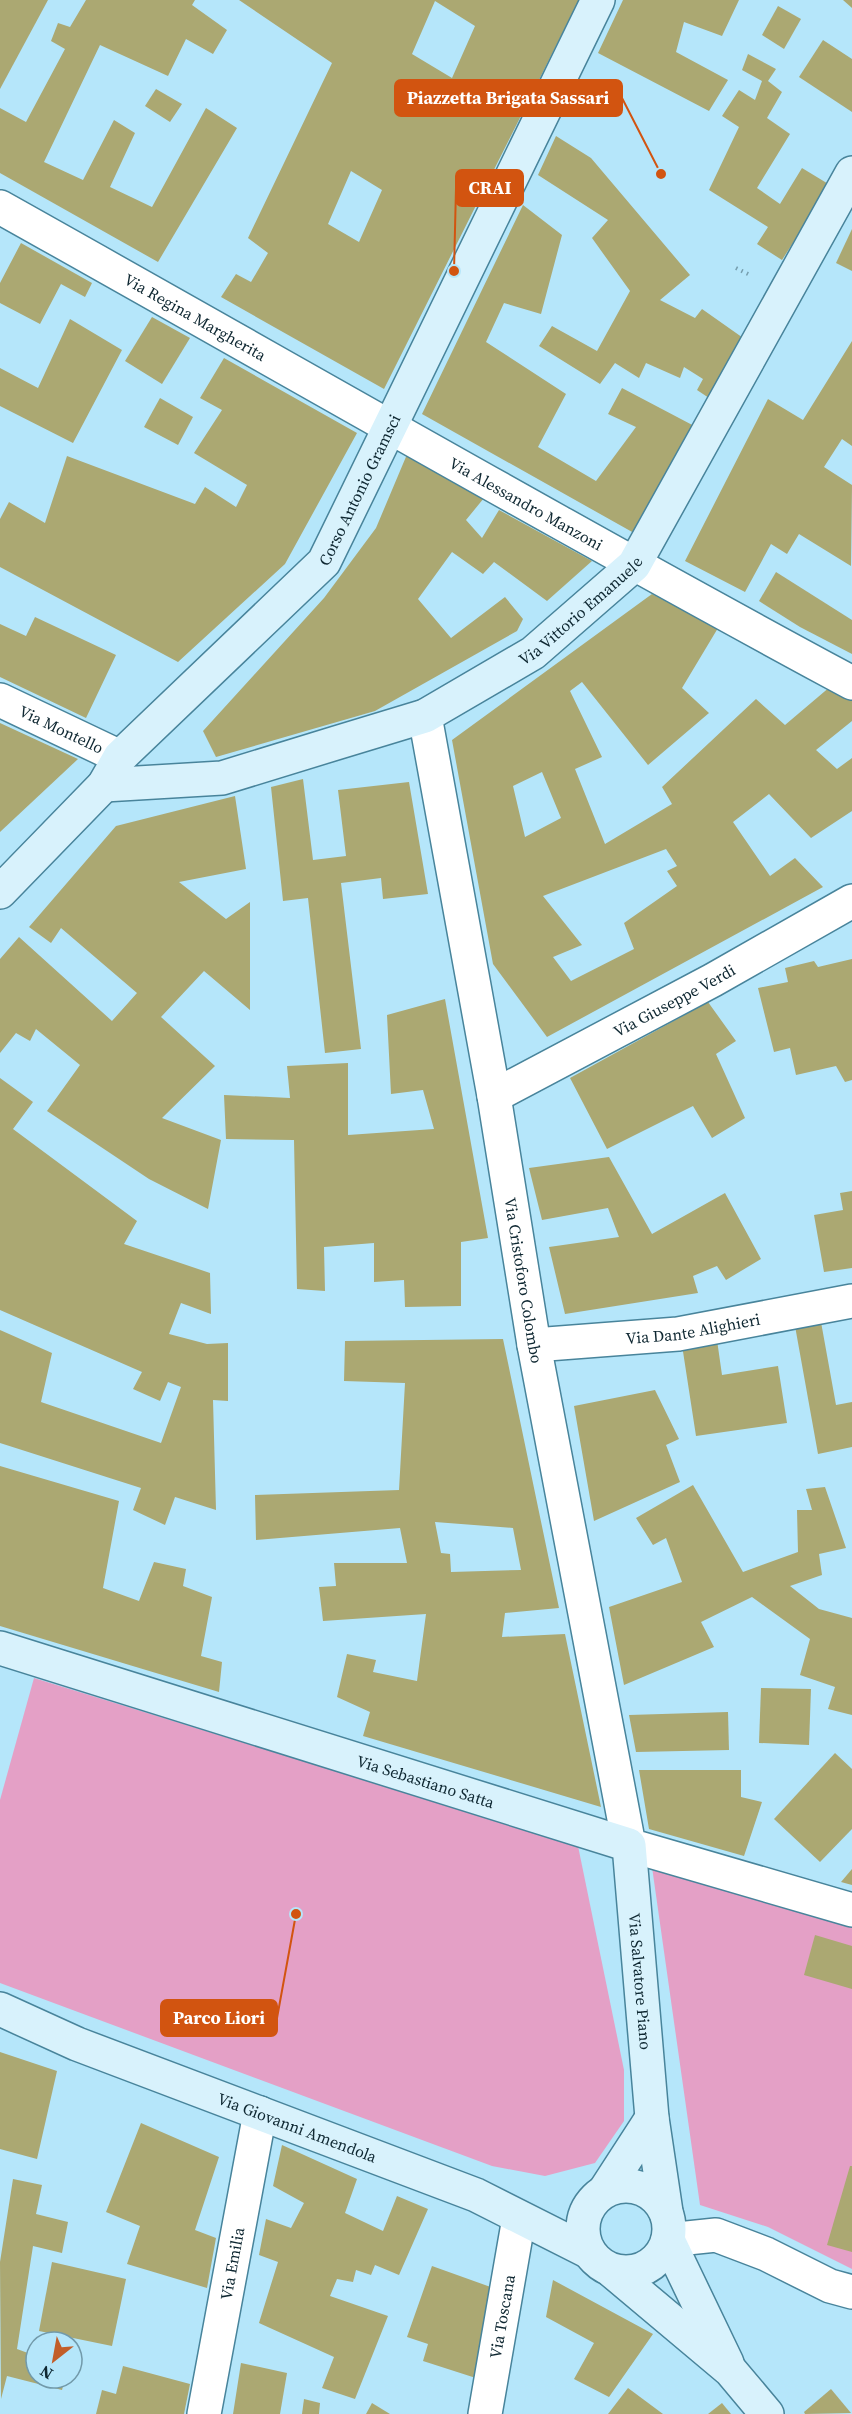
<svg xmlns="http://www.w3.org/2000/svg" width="852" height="2414" viewBox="0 0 852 2414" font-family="'Source Serif 4',serif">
	<rect width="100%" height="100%" fill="#b5e6fa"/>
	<!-- green -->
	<g fill="#e4a0c6">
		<path d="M34 1678 578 1846 624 2070V2121L595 2163 545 2176 492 2166 0 1983V1800Z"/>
		<path d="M652 1867 852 1926V2269L768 2227 700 2205Z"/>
	</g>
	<!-- building -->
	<g fill="#aba872" fill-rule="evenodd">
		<path d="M0 0H48L0 89Z"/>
		<path d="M86 0H195L192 5 227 30 213 54 186 39 168 76 100 45 44 162 83 180 114 120 135 133 110 187 152 207 206 108 237 128 158 262 0 173V108L26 122 65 49 51 41 58 23 70 27Z"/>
		<path d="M239 0H579L384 389 221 297 236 274 251 282 268 253 248 238 332 63ZM435 1 475 26 452 78 412 54ZM351 171 382 190 359 242 328 224Z"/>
		<path d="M623 0H739L722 36 684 22 676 52 728 80 709 111 598 53Z"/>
		<path d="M843 0H852V8Z"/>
		<path d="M778 6 801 19 784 49 762 35Z"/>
		<path d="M823 40 852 59V112L799 77Z"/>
		<path d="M748 54 776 69 768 81 782 92 767 118 790 134 757 188 780 204 802 168 830 185 782 260 757 244 768 227 709 190 739 127 722 116 739 90 755 100 762 81 742 70Z"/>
		<path d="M156 89 182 104 170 122 145 106Z"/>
		<path d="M556 136 591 158 690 275 660 300 695 318 702 309 746 340 712 400 697 390 703 379 684 367 680 378 646 363 639 378 615 363 600 384 539 346 552 326 597 351 630 291 592 238 608 220 538 175Z"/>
		<path d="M523 205 562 235 541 314 504 303 486 342 566 394 538 447 596 481 636 427 608 414 622 388 698 428 634 533 422 414Z"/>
		<path d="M852 229V271L836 263Z"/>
		<path d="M21 243 92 283 85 297 61 284 40 324 0 303V283Z"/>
		<path d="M152 317 190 338 162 384 125 361Z"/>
		<path d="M70 319 122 350 73 443 0 406V368L38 388Z"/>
		<path d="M852 341V446L842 439 824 467 852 485 851 566 799 534 787 554 771 544 745 592 685 561 768 399 803 420Z"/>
		<path d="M224 358 357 433 285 564 178 662 0 567V519L9 502 45 523 67 456 195 504 205 487 236 507 247 485 194 453 222 410 200 398Z"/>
		<path d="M160 398 193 417 178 445 144 427Z"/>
		<path d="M408 452 484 498 466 520 482 538 499 510 592 561 547 601 494 562 483 574 452 552 418 599 451 638 505 597 523 619 517 631 375 711 216 757 203 731 324 598 376 528Z"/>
		<path d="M776 572 852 620V654L800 627 759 601Z"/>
		<path d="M652 594 718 628 682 688 709 713 648 765 582 682 570 691 602 757 575 769 605 844 672 804 662 787 756 699 785 725 831 686 852 697V721L816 750 837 769 852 758V811L811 838 769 794 733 822 770 876 795 858 823 887 547 1037 493 964 452 740ZM542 772 561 818 525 837 513 786ZM666 849 677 866 667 871 677 886 624 923 634 949 571 981 553 957 582 945 543 896Z"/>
		<path d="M35 617 116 655 86 718 0 677V624L26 636Z"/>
		<path d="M0 723 78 759 0 832Z"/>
		<path d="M303 779 313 860 346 856 338 790 409 782 428 894 383 899 381 878 341 883 361 1049 325 1053 308 898 283 901 271 787Z"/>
		<path d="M235 796 246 869 179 882 226 919 250 902V1010L204 971 161 1017 215 1066 162 1118 221 1140 208 1209 149 1179 47 1111 80 1065 36 1029 30 1041 16 1033 0 1053V959L19 937 112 1021 137 993 61 928 51 943 29 927 116 826Z"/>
		<path d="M852 959V1080L845 1082 836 1066 796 1075 790 1048 774 1052 758 988 788 982 785 968 814 961 818 967Z"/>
		<path d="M445 999 488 1238 461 1242V1306L405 1307 404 1280 374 1282V1243L324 1247 325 1291 297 1289 294 1140 226 1139 224 1095 290 1098 287 1066 348 1063V1135L434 1129 423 1090 391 1094 387 1015Z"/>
		<path d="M708 1002 736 1041 716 1054 745 1118 712 1138 693 1106 607 1149 570 1078Z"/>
		<path d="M0 1078 33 1102 13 1129 137 1221 124 1244 210 1273 211 1314 181 1303 169 1334 207 1344 228 1343V1401L213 1400 216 1510 175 1497 165 1525 133 1510 141 1488 0 1443V1330L52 1353 41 1402 161 1443 181 1387 168 1382 160 1401 133 1389 142 1372 0 1310Z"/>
		<path d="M609 1157 652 1234 725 1193 761 1259 726 1280 717 1266 693 1276 698 1293 565 1314 549 1247 619 1237 608 1208 542 1220 529 1168Z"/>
		<path d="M852 1191V1268L824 1272 814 1215 843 1210 840 1193Z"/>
		<path d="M821 1322 836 1405 852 1402V1447L818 1454 795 1326Z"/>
		<path d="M503 1339 559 1608 505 1613 502 1637 565 1634 601 1807 363 1736 370 1712 337 1697 347 1654 376 1660 373 1672 417 1681 426 1614 323 1621 319 1587 336 1586 334 1563H407L400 1528 256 1540 255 1495 399 1490 405 1383 344 1381 345 1341ZM435 1522 513 1528 521 1570 451 1572 450 1554 441 1553Z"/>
		<path d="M717 1340 722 1375 778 1366 787 1423 696 1436 682 1345Z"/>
		<path d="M655 1390 679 1439 666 1445 680 1482 594 1521 574 1406Z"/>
		<path d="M0 1466 119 1501 103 1588 139 1601 154 1562 186 1569 183 1586 212 1597 201 1656 222 1662 219 1692 0 1626Z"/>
		<path d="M693 1485 743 1572 798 1552 797 1510H812L806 1489 825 1487 846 1548 819 1554 822 1575 790 1586 819 1609 852 1618V1715L828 1709 835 1687 800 1675 810 1639 752 1597 701 1622 714 1647 624 1685 609 1607 682 1582 666 1538 653 1545 636 1518Z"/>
		<path d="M761 1688 811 1689 809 1745 759 1743Z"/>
		<path d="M728 1712 729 1750 636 1752 629 1715Z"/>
		<path d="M835 1753 852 1769V1829L820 1862 774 1819Z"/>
		<path d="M639 1770H741V1797L762 1802 744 1856 649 1829Z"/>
		<path d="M852 1869V1885L841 1882Z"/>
		<path d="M815 1935 852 1946V1989L804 1975Z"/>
		<path d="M0 2052 57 2071 37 2159 0 2149Z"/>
		<path d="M141 2123 219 2157 195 2230 216 2238 207 2288 127 2264 140 2226 106 2212Z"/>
		<path d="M282 2145 357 2179 345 2213 383 2231 397 2196 428 2209 399 2275 375 2265 371 2275 356 2270 353 2282 337 2279 330 2296 388 2316 355 2399 322 2388 334 2357 259 2323 278 2262 259 2255 266 2219 291 2228 304 2203 273 2186Z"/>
		<path d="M850 2166H852V2252L827 2245Z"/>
		<path d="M13 2179 42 2185 36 2214 68 2222 62 2253 33 2246 17 2349 36 2356V2378H65L62 2390 7 2376 1 2399 0 2262Z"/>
		<path d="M52 2262 126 2279 112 2346 39 2331Z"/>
		<path d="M432 2266 499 2290 482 2380 423 2361 428 2344 407 2337Z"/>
		<path d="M553 2280 653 2334 609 2397 574 2379 594 2343 546 2317Z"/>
		<path d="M241 2363 287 2373 280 2414H233Z"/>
		<path d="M123 2366 190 2384 184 2414H96L102 2390 116 2394Z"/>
		<path d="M628 2388 663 2414H608Z"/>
		<path d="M831 2389 851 2413 805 2414 804 2412Z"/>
		<path d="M304 2399 320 2403 319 2414H302Z"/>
		<path d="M372 2403 390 2414H366Z"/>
		<path d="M722 2403 731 2414H708Z"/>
	</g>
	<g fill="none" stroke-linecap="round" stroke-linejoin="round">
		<!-- street casing -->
		<g stroke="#48849b" stroke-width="36">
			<g id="street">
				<path id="s1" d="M0 207C284 366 566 529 852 683"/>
				<path id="s2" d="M0 700 120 757"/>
				<path id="s3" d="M425 716 494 1096 534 1345 629 1845 852 1910"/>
				<path id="s4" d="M494 1096 713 980 852 901"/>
				<path id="s5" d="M534 1345 678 1334 852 1301"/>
				<path d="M668 2240 716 2235 766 2254 830 2286 852 2292"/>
				<path id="s6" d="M204 2414 260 2113"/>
				<path id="s7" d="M485 2414 519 2218"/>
			</g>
		</g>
		<!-- secondary casing -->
		<g stroke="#48849b" stroke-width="36">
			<g id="secondary">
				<path id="s8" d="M104 785 222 778 336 743 425 716 533 653 634 565 852 173"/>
				<path id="s9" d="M0 892 104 785 120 757 324 562 598 0"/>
				<path id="s10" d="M0 1648 629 1845 652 2118 666 2212"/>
				<path id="s11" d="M0 2009 77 2044 476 2195 589 2252"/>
				<circle cx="626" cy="2229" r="43"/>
				<path d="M606 2189 652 2118"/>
				<path d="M668 2240 727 2363"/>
				<path d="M612 2271 730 2370 767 2414"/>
			</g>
		</g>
		<!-- path -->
		<path stroke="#769eae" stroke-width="4" stroke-dasharray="1.5 4.5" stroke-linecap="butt" d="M736 268 750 275"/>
		<!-- street -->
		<use href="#street" stroke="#fff" stroke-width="33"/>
		<!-- secondary -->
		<use href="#secondary" stroke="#d8f2fc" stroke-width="33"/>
	</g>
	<g text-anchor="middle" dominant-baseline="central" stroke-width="4.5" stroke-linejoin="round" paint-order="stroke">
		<!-- street labels -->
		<g font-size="16" fill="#0e2731" stroke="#b5e6fa">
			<text stroke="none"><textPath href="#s1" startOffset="224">Via Regina Margherita</textPath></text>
			<text stroke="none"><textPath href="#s9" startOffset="544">Corso Antonio Gramsci</textPath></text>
			<text stroke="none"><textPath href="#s1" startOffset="604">Via Alessandro Manzoni</textPath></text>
			<text stroke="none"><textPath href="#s8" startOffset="519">Via Vittorio Emanuele</textPath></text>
			<text stroke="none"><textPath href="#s2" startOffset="68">Via Montello</textPath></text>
			<text stroke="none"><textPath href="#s4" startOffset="204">Via Giuseppe Verdi</textPath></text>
			<text stroke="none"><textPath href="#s3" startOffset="573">Via Cristoforo Colombo</textPath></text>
			<text stroke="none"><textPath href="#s5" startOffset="160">Via Dante Alighieri</textPath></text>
			<text stroke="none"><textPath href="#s10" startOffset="446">Via Sebastiano Satta</textPath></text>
			<text stroke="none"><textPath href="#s10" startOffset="796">Via Salvatore Piano</textPath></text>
			<text stroke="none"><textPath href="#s11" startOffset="320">Via Giovanni Amendola</textPath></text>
			<text stroke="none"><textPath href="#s6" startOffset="153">Via Emilia</textPath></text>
			<text stroke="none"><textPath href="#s7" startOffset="99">Via Toscana</textPath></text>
		</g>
	</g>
	<!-- callouts -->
	<path fill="none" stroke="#d25410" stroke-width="2" d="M661 174L622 98M454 271L456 188M296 1914L277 2018"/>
	<g fill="#d25410" stroke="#b5e6fa" stroke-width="2">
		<circle cx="661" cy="174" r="6"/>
		<circle cx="454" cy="271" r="6"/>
		<circle cx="296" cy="1914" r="6"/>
	</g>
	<g fill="#d25410" stroke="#d25410" stroke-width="2">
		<rect x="395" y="80" width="227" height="36" rx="6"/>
		<rect x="456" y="170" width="67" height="36" rx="6"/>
		<rect x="161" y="2000" width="116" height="36" rx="6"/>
	</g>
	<g font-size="18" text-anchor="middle" font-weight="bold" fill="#fff">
		<text x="508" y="104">Piazzetta Brigata Sassari</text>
		<text x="490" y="194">CRAI</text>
		<text x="219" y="2024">Parco Liori</text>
	</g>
	<!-- north arrow -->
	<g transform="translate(54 2360) rotate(211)"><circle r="28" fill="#b5e6fa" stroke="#729aaa" stroke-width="1.5"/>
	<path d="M0-4.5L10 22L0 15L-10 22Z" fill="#c25e29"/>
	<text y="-9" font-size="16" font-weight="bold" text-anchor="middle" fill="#0e2731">N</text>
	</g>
</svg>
